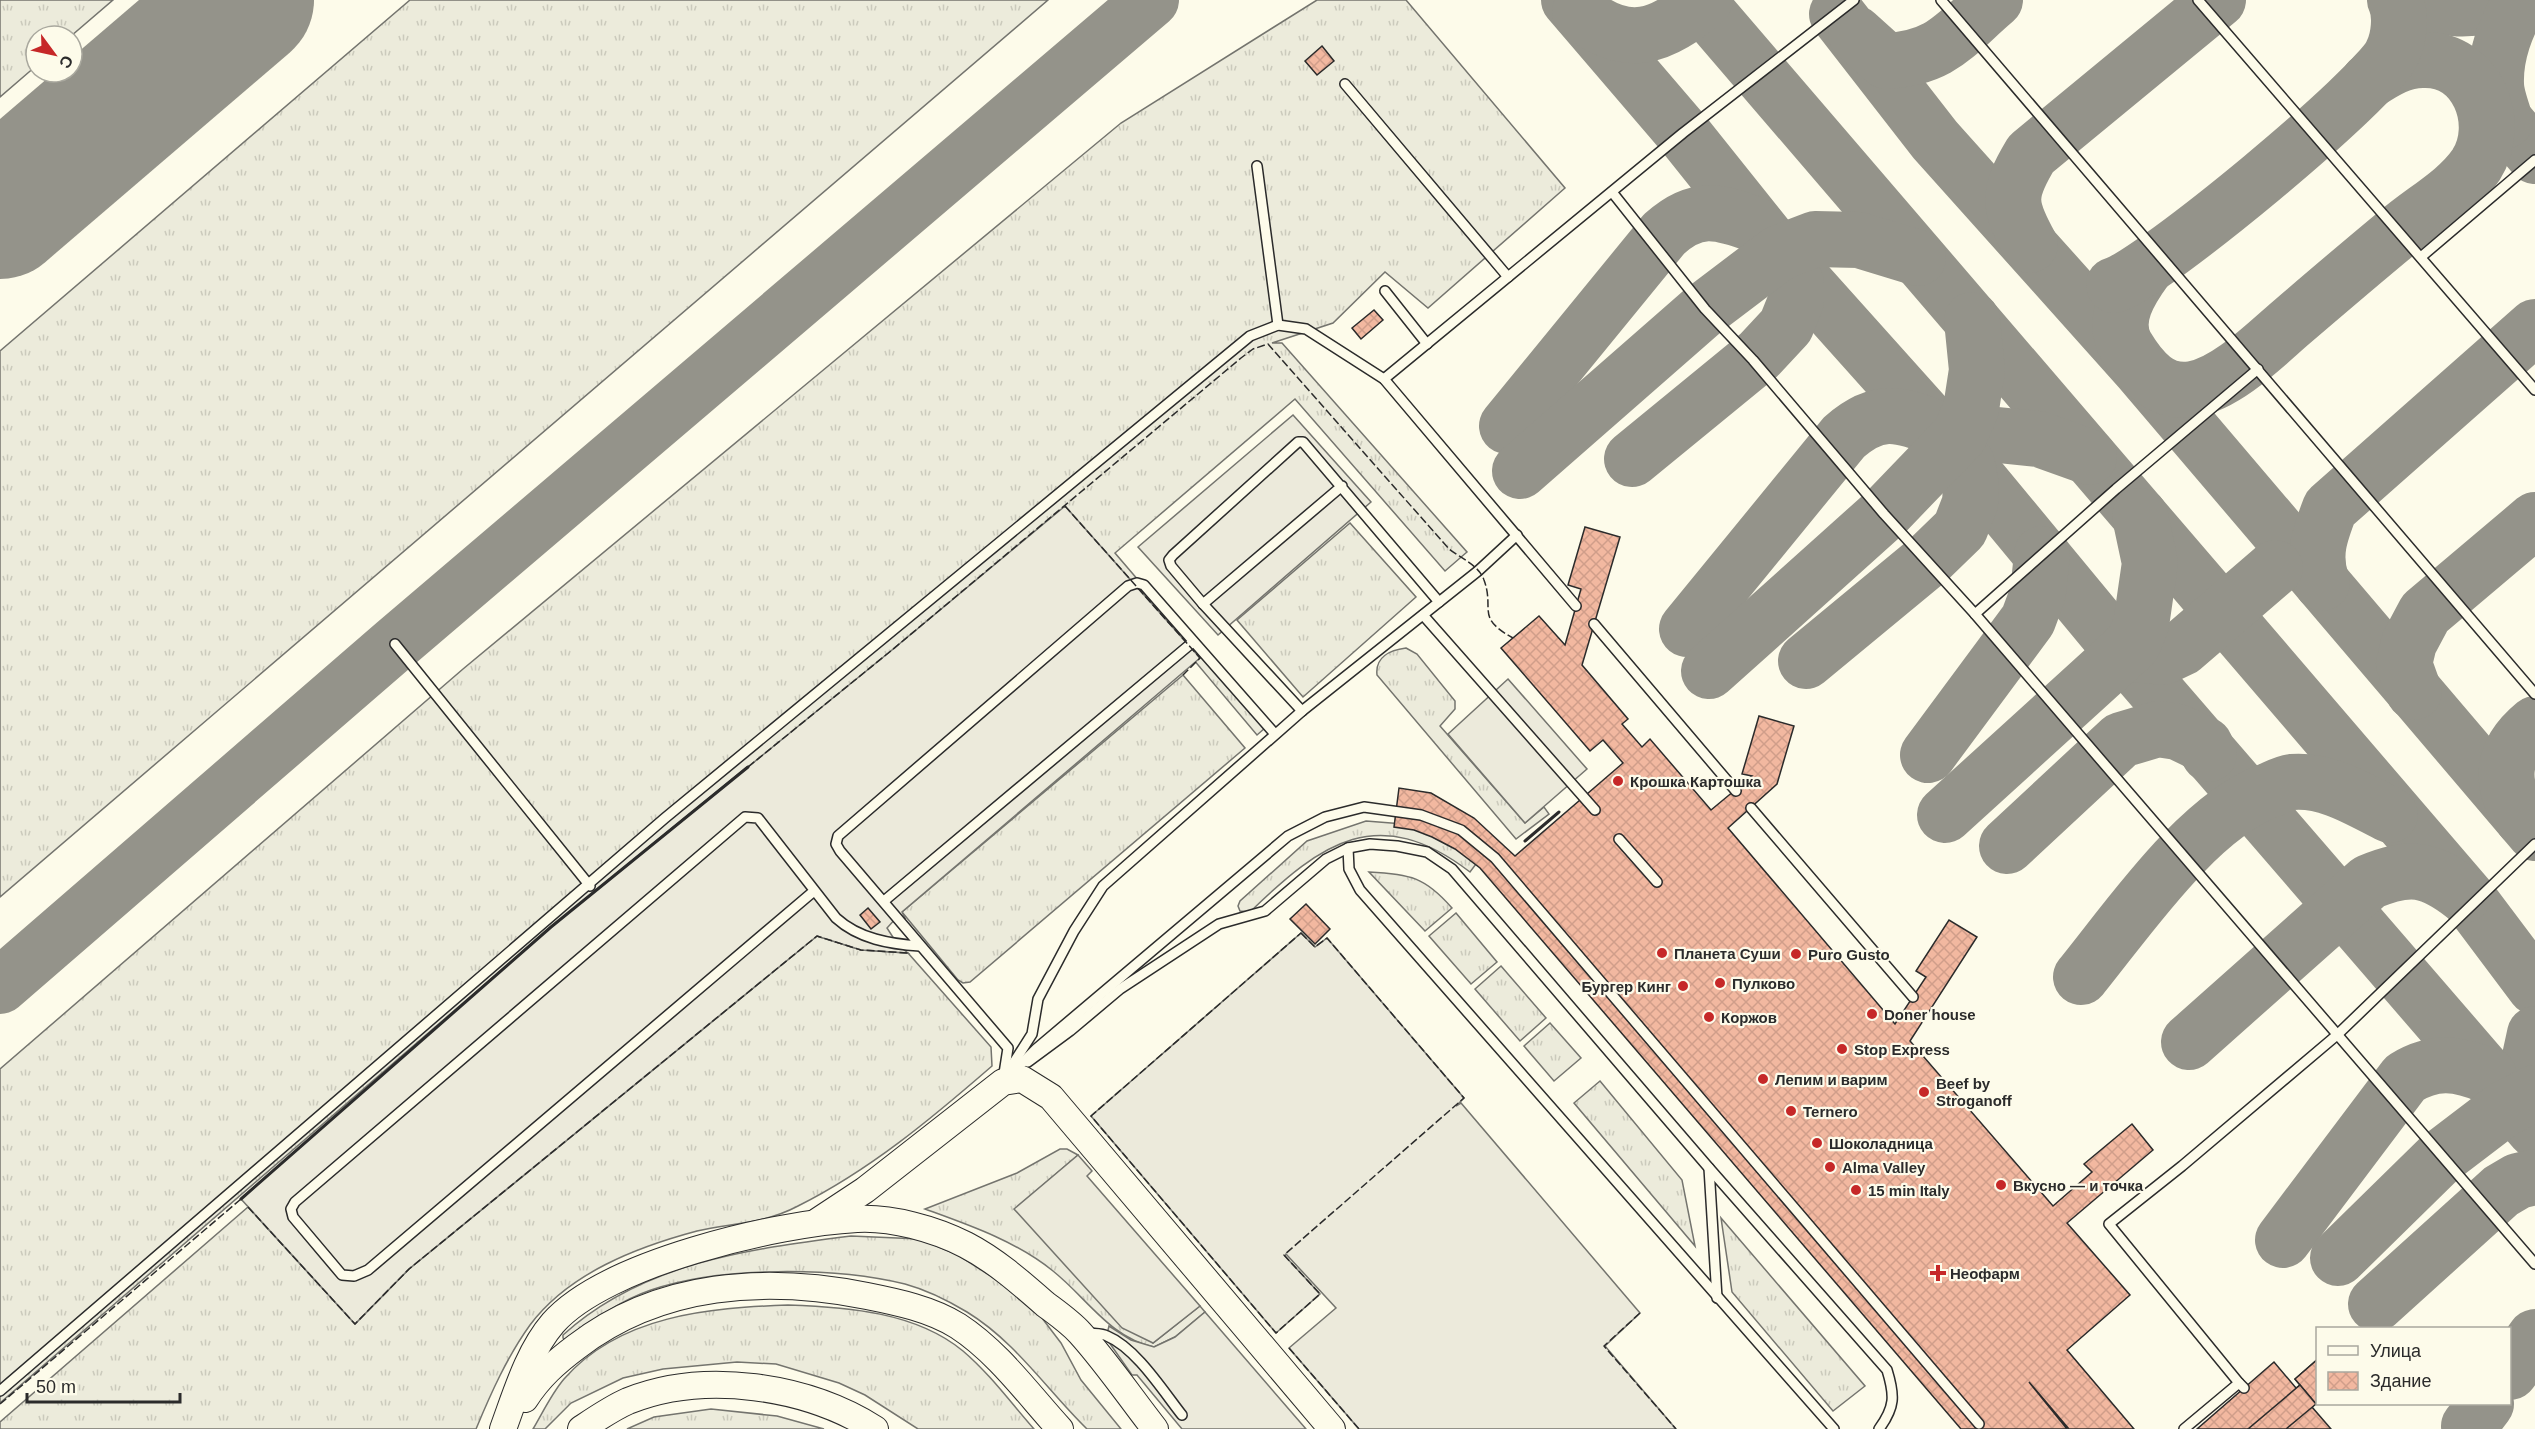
<svg xmlns="http://www.w3.org/2000/svg" width="2535" height="1429" viewBox="0 0 2535 1429" font-family="Arial,sans-serif">
	<defs>
		<pattern id="grass-tufts" width="24" height="20" patternUnits="userSpaceOnUse" patternTransform="scale(1.5)"><rect width="24" height="20" fill="#ecebdb"/><path d="M3 7l-1-3M5 7V3M7 7l1-3M15 17l-1-3M17 17v-4M19 17l1-3" fill="none" stroke="#cbcabc"/></pattern>
		<pattern id="building-cross-hatch" width="8" height="8" patternUnits="userSpaceOnUse" patternTransform="scale(1.5)"><rect width="8" height="8" fill="#f2b8a0"/><path d="M0 0l8 8M0 8l8-8" fill="none" stroke="#d09e8a"/></pattern>
	</defs>
	<rect width="100%" height="100%" fill="#fdfbea"/>
	<!-- grass -->
	<g fill="url(#grass-tufts)" stroke="#74746e" stroke-width="1.5">
		<path d="M0 0H113L71 36H36V66L0 97Z"/>
		<path d="M410 0H1048L0 897V351Z"/>
		<path d="M1317 0H1406L1565 188 1428 308 1385 272 1333 323 1272 343H1282L1467 552 1445 571 1295 399 1115 553 1157 602V609L747 767 551 927 0 1403V1069L463 669 1121 123Z"/>
		<path d="M1350 523 1416 597 1303 697 1237 620Z"/>
		<path d="M1170 619 1265 728 1257 735 1166 627 1165 624Z"/>
		<path d="M1406 648 1417 654 1455 701V709L1440 726 1525 823 1544 807 1549 814 1516 839 1377 675C1375 657 1390 650 1406 648Z"/>
		<path d="M1183 675 1245 748 970 982 963 983 958 980 902 912Z"/>
		<path d="M1366 821 1416 825 1479 860 1470 872C1378 802 1322 842 1250 912L1240 911 1238 906 1240 901 1307 841Z"/>
		<path d="M1369 872C1410 874 1425 877 1452 908L1425 931Z"/>
		<path d="M1456 913 1497 962 1471 984 1429 936Z"/>
		<path d="M817 936 861 950 908 953 991 1047 992 1066C931 1119 870 1170 798 1206 764 1224 732 1223 697 1231 637 1247 569 1273 530 1325 507 1357 491 1393 476 1429H0V1422L248 1207 355 1324 409 1269Z"/>
		<path d="M1501 966 1546 1018 1520 1041 1475 989Z"/>
		<path d="M1550 1023 1581 1058 1554 1081 1524 1046Z"/>
		<path d="M1600 1081 1682 1180 1695 1246 1574 1103Z"/>
		<path d="M1060 1149H1067L1078 1155 1015 1209 1153 1343 1200 1306 1205 1312 1175 1337 1154 1347C1110 1338 1087 1298 1053 1271 1016 1241 969 1225 925 1209L1017 1173Z"/>
		<path d="M1721 1218 1865 1386 1833 1411 1732 1292Z"/>
		<path d="M851 1236 920 1239 958 1255 1029 1301 1061 1343 1081 1380 1121 1429H1087C1047 1390 1016 1342 967 1312 947 1300 927 1290 905 1284 834 1267 721 1266 651 1290 619 1301 592 1321 565 1340L563 1338V1335C642 1263 749 1249 851 1236Z"/>
		<path d="M788 1305C847 1307 916 1312 963 1351 990 1374 1011 1403 1034 1429H918L865 1395 839 1383 776 1364 737 1362 663 1369 623 1378 571 1403 545 1429H533C543 1412 552 1393 564 1379 620 1315 709 1308 788 1305Z"/>
		<path d="M711 1409 777 1416 824 1429H627L654 1417Z"/>
	</g>
	<!-- parking -->
	<g fill="#eceadb" stroke="#74746e" stroke-width="1.5">
		<path d="M1293 415 1371 502 1218 635 1138 547Z"/>
		<path d="M1065 506 1200 658 902 912 905 918 897 917 887 928 898 945 908 953 861 950 817 936 409 1269 355 1324 241 1199 551 927 892 650Z"/>
		<path d="M1508 679 1587 769 1525 823 1448 734Z"/>
		<path d="M1301 933 1315 947 1327 938 1464 1098 1456 1106 1461 1103 1640 1313 1605 1346 1676 1429H1359L1289 1348 1336 1308 1286 1254 1285 1256 1320 1294 1276 1333 1091 1116Z"/>
		<path d="M1078 1155 1092 1171 1087 1176 1200 1306 1153 1343 1122 1328 1014 1209Z"/>
		<path d="M1205 1312 1306 1429H1182L1137 1375H1132L1106 1338 1109 1326 1131 1340 1154 1347 1175 1337Z"/>
	</g>
	<g fill="none" stroke-linecap="round" stroke-linejoin="round">
		<!-- taxiway -->
		<g stroke="#94938a" stroke-width="56">
			<path d="M1569 0 1683 133 1779 253 1951 445 2123 653 2535 1130"/>
			<path d="M1697 0 2472 903 2535 987"/>
			<path d="M2405 1C2442 8 2472 14 2508 0"/>
			<path d="M1580 12C1627 51 1662 37 1705 0"/>
			<path d="M1837 14 1935 140 2140 369 2535 833"/>
			<path d="M1856 34 1886 61C1942 58 1955 34 1995 0"/>
			<path d="M2477 88 2535 156"/>
			<path d="M2505 121C2502 109 2496 96 2496 84 2495 55 2506 24 2522 0"/>
			<path d="M2030 245C2008 205 2007 194 2031 154L2218 0"/>
			<path d="M2146 268C2130 290 2111 319 2126 346 2141 371 2161 395 2193 389 2228 383 2267 343 2293 321 2328 291 2362 262 2397 233 2422 211 2457 193 2476 165 2503 123 2477 58 2423 60 2402 60 2386 70 2369 81"/>
			<path d="M2114 285C2151 275 2376 89 2392 53 2399 39 2402 15 2395 0"/>
			<path d="M1507 426 1664 234C1696 205 1718 211 1756 225"/>
			<path d="M1940 458 1998 435 2039 439 2089 457"/>
			<path d="M1632 459 1759 355 1786 326 1796 301V283L1779 253"/>
			<path d="M1520 471 1705 309 1779 253 1815 239 1859 240 1918 258"/>
			<path d="M2322 583C2312 555 2320 534 2330 508L2535 327"/>
			<path d="M1687 629 1844 437C1877 408 1898 413 1936 428"/>
			<path d="M2123 653 2163 657 2182 648 2275 568"/>
			<path d="M1806 661 1927 561 1960 529 1970 503 1971 486 1967 464"/>
			<path d="M1709 671 1884 514 1959 436 1971 409 1977 370 1972 320"/>
			<path d="M2414 692 2404 664 2409 643 2425 613 2535 520"/>
			<path d="M1928 755 2028 620 2038 593 2042 554"/>
			<path d="M1945 815 2133 644 2141 625 2150 563 2140 516"/>
			<path d="M2523 819C2498 783 2501 752 2535 724"/>
			<path d="M2007 846 2121 740 2158 729 2178 732 2205 745 2209 754"/>
			<path d="M2081 977C2129 918 2198 816 2270 790 2277 787 2285 783 2292 782 2327 779 2360 800 2390 815"/>
			<path d="M0 986 395 644 1151 0"/>
			<path d="M2189 1042 2369 882C2410 865 2429 868 2464 895"/>
			<path d="M2513 1104 2530 1057 2535 1034"/>
			<path d="M2283 1240 2405 1078C2435 1060 2457 1063 2489 1076"/>
			<path d="M2338 1258 2441 1157 2504 1109 2535 1093"/>
			<path d="M2376 1304 2501 1191 2518 1181 2535 1177"/>
			<path d="M2510 1372 2535 1337"/>
			<path d="M2469 1426 2486 1404"/>
		</g>
		<!-- runway -->
		<path stroke="#94938a" stroke-width="138" d="M0 210 245 0"/>
	</g>
	<!-- building -->
	<g fill="url(#building-cross-hatch)" stroke="#2b2b2b" stroke-width="1.5">
		<path d="M1322 46 1334 61 1317 75 1305 61Z"/>
		<path d="M1374 310 1383 320 1361 339 1352 328Z"/>
		<path d="M1585 527 1620 537 1582 665 1628 719 1622 724 1642 747 1650 739 1711 810 1752 776 1742 774 1759 716 1794 726 1777 784 1728 828 1895 1024 1926 977 1916 971 1949 920 1977 937 1910 1041 2053 1206 2092 1172 2084 1164 2132 1124 2153 1150 2067 1223 2130 1295 2067 1350 2134 1429H2069L2029 1382 2067 1429H1961L1480 868 1455 849 1432 837 1414 830 1394 827 1399 788 1431 793 1474 818 1515 856 1623 763 1603 740 1590 751 1501 648 1539 616 1565 645 1581 589 1568 585Z"/>
		<path d="M1306 904 1330 929 1315 944 1290 919Z"/>
		<path d="M868 908 880 922 871 929 860 915Z"/>
		<path d="M2318 1359V1402L2312 1407 2331 1429H2197L2274 1362 2296 1388 2300 1385 2295 1379Z"/>
		<path d="M2318 1359V1402L2316 1404 2295 1379Z"/>
		<path d="M2300 1385 2316 1404 2286 1429H2248Z"/>
	</g>
	<g fill="none" stroke-linecap="round" stroke-linejoin="round">
		<!-- lane casing -->
		<g stroke="#2b2b2b" stroke-width="12">
			<g id="lane">
				<path d="M1941 0 2535 694"/>
				<path d="M2198 0 2535 390"/>
				<path d="M1345 84 1508 277"/>
				<path d="M1257 166 1278 325"/>
				<path d="M1612 192 1705 309 1753 360 1884 514 1975 614 2535 1264"/>
				<path d="M2421 257 2535 160"/>
				<path d="M1385 291 1427 344"/>
				<path d="M1384 379 1683 133 1854 0"/>
				<path d="M1342 486 1203 604 1171 566 1169 560 1173 555 1298 442H1303L1439 602"/>
				<path d="M1203 604 1302 711"/>
				<path d="M1975 614 2116 489 2258 369"/>
				<path d="M1423 615 1595 810"/>
				<path d="M1594 624 1736 791"/>
				<path d="M395 644 590 886"/>
				<path d="M1751 808 1913 997"/>
				<path d="M1619 839 1657 882"/>
				<path d="M1348 848 1349 869 1360 890 1834 1429"/>
				<path d="M814 891 368 1270 354 1276 342 1275 293 1217 291 1209 295 1202 745 817 758 818 836 918C859 939 890 944 920 946"/>
				<path d="M884 901 1193 642"/>
				<path d="M1028 1062 1070 1031 1120 989 1219 924 1265 911 1326 859 1348 848 1370 844 1397 846 1427 852 1452 869 1709 1168 1887 1370C1895 1396 1895 1407 1879 1429"/>
				<path d="M1011 1067 1032 1034 1038 999 1074 931 1103 886 1302 711 1478 571 1517 535"/>
				<path d="M1011 1074 1036 1049 1288 836 1325 817 1364 807 1421 815 1461 830 1495 858 1979 1424"/>
				<path d="M1003 1080 1008 1048 840 851 836 844 838 836 1128 586 1137 583 1144 585 1275 734"/>
				<path d="M1709 1168 1717 1298"/>
				<path d="M1088 1333C1094 1334 1101 1333 1107 1336 1136 1348 1163 1391 1182 1415"/>
				<path d="M2239 1383 2109 1224 2182 1166 2337 1035 2535 844"/>
				<path d="M0 1391 665 818 1250 336 1278 325 1306 329 1384 379 1576 606"/>
				<path d="M2184 1429 2239 1383 2244 1388"/>
			</g>
		</g>
		<!-- secondary casing -->
		<g stroke="#2b2b2b" stroke-width="28">
			<g id="secondary">
				<path d="M818 1221 865 1190 1003 1082 1022 1079 1051 1097 1332 1429"/>
				<path d="M525 1399C539 1377 556 1362 576 1347 660 1282 766 1276 867 1296 897 1302 931 1309 958 1326 998 1352 1028 1394 1060 1429"/>
				<path d="M503 1429C516 1394 528 1352 553 1323 606 1263 778 1223 857 1219 891 1217 935 1229 966 1245 995 1260 1020 1282 1045 1304 1057 1313 1070 1322 1080 1333 1107 1363 1130 1397 1155 1429"/>
				<path d="M581 1429C596 1419 612 1408 628 1401 705 1370 807 1386 875 1429"/>
			</g>
		</g>
		<!-- lane -->
		<use href="#lane" stroke="#fdfbea" stroke-width="9"/>
		<!-- secondary -->
		<use href="#secondary" stroke="#fdfbea" stroke-width="26"/>
		<!-- fence -->
		<g stroke="#2b2b2b" stroke-width="1.5" stroke-dasharray="8 3" stroke-linecap="butt">
			<path d="M1065 506 1200 658 1183 675"/>
			<path d="M748 767 892 650 1241 358 1253 349 1268 344 1449 549C1460 558 1479 565 1484 580 1495 610 1475 617 1513 638"/>
			<path d="M1301 933 1315 947 1327 938 1464 1098 1284 1255 1320 1294 1276 1333 1091 1116Z"/>
			<path d="M248 1207 355 1324 409 1269 817 936 861 950 908 953"/>
			<path d="M1640 1313 1604 1346 1676 1429"/>
			<path d="M1289 1348 1359 1429"/>
			<path d="M0 1404 241 1199"/>
		</g>
		<!-- wall -->
		<g stroke="#2b2b2b" stroke-width="3">
			<path d="M1525 841 1559 812"/>
			<path d="M241 1199 551 927 748 767"/>
		</g>
	</g>
	<!-- markers -->
	<g fill="#c62828" stroke="#fdfbea" stroke-width="2">
		<circle cx="1618" cy="781" r="6"/>
		<circle cx="1662" cy="953" r="6"/>
		<circle cx="1796" cy="954" r="6"/>
		<circle cx="1720" cy="983" r="6"/>
		<circle cx="1683" cy="986" r="6"/>
		<circle cx="1872" cy="1014" r="6"/>
		<circle cx="1709" cy="1017" r="6"/>
		<circle cx="1842" cy="1049" r="6"/>
		<circle cx="1763" cy="1079" r="6"/>
		<circle cx="1924" cy="1092" r="6"/>
		<circle cx="1791" cy="1111" r="6"/>
		<circle cx="1817" cy="1143" r="6"/>
		<circle cx="1830" cy="1167" r="6"/>
		<circle cx="2001" cy="1185" r="6"/>
		<circle cx="1856" cy="1190" r="6"/>
		<path d="M1935 1264h6v6h6v6h-6v6h-6v-6h-6v-6h6z"/>
	</g>
	<g text-anchor="middle" dominant-baseline="central" stroke-width="4.5" stroke-linejoin="round" paint-order="stroke">
		<!-- poi labels -->
		<g font-size="15" font-weight="bold" fill="#2b2b2b" stroke="#fdfbea" text-anchor="start">
			<text x="1630" y="781">Крошка Картошка</text>
			<text x="1674" y="953">Планета Суши</text>
			<text x="1808" y="954">Puro Gusto</text>
			<text x="1732" y="983">Пулково</text>
			<text x="1671" y="986" text-anchor="end">Бургер Кинг</text>
			<text x="1884" y="1014">Doner house</text>
			<text x="1721" y="1017">Коржов</text>
			<text x="1854" y="1049">Stop Express</text>
			<text x="1775" y="1079">Лепим и варим</text>
			<text x="1936" y="1083">Beef by<tspan x="1936" dy="17">Stroganoff</tspan></text>
			<text x="1803" y="1111">Ternero</text>
			<text x="1829" y="1143">Шоколадница</text>
			<text x="1842" y="1167">Alma Valley</text>
			<text x="2013" y="1185">Вкусно — и точка</text>
			<text x="1868" y="1190">15 min Italy</text>
			<text x="1950" y="1273">Неофарм</text>
		</g>
	</g>
	<!-- legend -->
	<rect x="2316" y="1327" width="195" height="78" fill="#fdfbea" stroke="#a9a89e" stroke-width="1.5"/>
	<rect x="2328" y="1346" width="30" height="9" fill="#fdfbea" stroke="#a9a89e" stroke-width="1.5"/>
	<text x="2370" y="1357" font-size="18" fill="#2b2b2b">Улица</text>
	<rect x="2328" y="1372" width="30" height="18" fill="url(#building-cross-hatch)" stroke="#a9a89e" stroke-width="1.5"/>
	<text x="2370" y="1387" font-size="18" fill="#2b2b2b">Здание</text>
	<!-- north arrow -->
	<g transform="translate(54 54) rotate(123)"><circle r="28" fill="#fdfbea" stroke="#a9a89e" stroke-width="1.5"/>
	<path d="M0-4.5L10 22L0 15L-10 22Z" fill="#c62828"/>
	<text y="-9" font-size="16" font-weight="bold" text-anchor="middle" fill="#2b2b2b">С</text>
	</g>
	<!-- scale -->
	<path d="M27 1393v9h153v-9" fill="none" stroke="#2b2b2b" stroke-width="3"/>
	<text x="36" y="1393" font-size="18" fill="#2b2b2b" stroke="#fdfbea" stroke-width="4.5" paint-order="stroke">50 m</text>
</svg>
